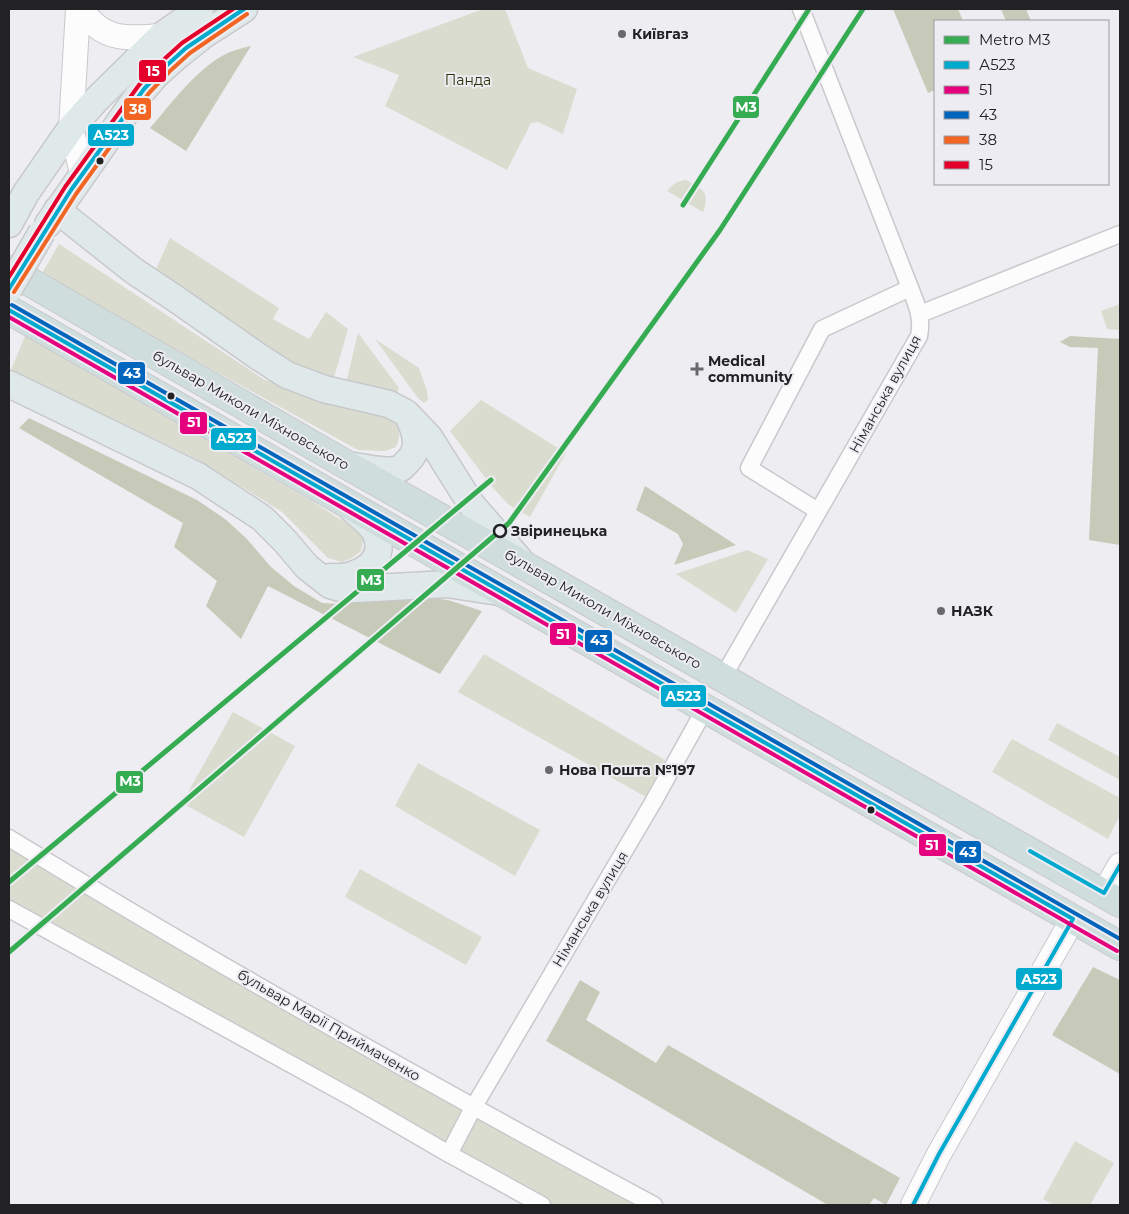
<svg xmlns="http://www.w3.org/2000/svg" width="1129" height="1214" viewBox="0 0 1129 1214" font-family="Montserrat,sans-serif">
	<rect width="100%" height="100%" fill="#eeedf1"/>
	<!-- green -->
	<g fill="#dbdcd0">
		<path d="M483 9H505L528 68 577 89 563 134 538 122 531 123 507 170 385 106 399 75 353 57Z"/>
		<path d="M686 180C702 189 711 192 703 212L667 191C673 184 677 181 686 180Z"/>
		<path d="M170 238 279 308 273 319 309 339 326 312 348 329 333 381 305 371 244 332 156 269Z"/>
		<path d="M59 244 265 380 376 408C395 417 405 426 396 447L385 451 358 450 41 275Z"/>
		<path d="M1120 304V330L1107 329 1101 311Z"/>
		<path d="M358 333 399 388 395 398 345 387Z"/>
		<path d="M25 336 310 500 360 532 363 540 361 551 352 558 342 562 328 558 282 512 197 459 11 370Z"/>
		<path d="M375 339 419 368 427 391 428 400 424 403 418 398Z"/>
		<path d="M481 400 566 453 530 517 509 505 493 488 450 431Z"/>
		<path d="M747 550 768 559 736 613 676 574Z"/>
		<path d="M484 654 665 760 646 797 458 692Z"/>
		<path d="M233 712 295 746 244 837 182 803Z"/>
		<path d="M1057 723 1120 757V780L1048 740Z"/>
		<path d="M1012 739 1120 798V815L1108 839 992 772Z"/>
		<path d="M418 763 540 830 515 876 395 806Z"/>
		<path d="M9 838 654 1205H542L9 909Z"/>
		<path d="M360 869 482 937 466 965 345 897Z"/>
		<path d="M1075 1141 1114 1163 1090 1205H1054L1043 1199Z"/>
	</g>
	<!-- forest -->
	<g fill="#c7c9b9">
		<path d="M893 9H958L963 21H935V90L928 93Z"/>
		<path d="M1001 9H1026L1031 21H1006Z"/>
		<path d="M251 46 186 151 150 128C172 103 193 73 222 56 231 51 241 48 251 46Z"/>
		<path d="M1070 336 1120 339V545L1089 540 1098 348 1070 347 1060 342Z"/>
		<path d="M29 418 197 500 225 519 246 538 271 567 294 586 322 603 342 604 422 597 448 600 482 611 440 674 268 586 241 639 206 606 217 581 174 547 183 523 19 428Z"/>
		<path d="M645 486 736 545 674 565 683 544 678 534 636 510Z"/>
		<path d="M1093 967 1120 980V1074L1052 1035Z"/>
		<path d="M580 980 600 992 586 1020 656 1063 668 1045 900 1178 886 1205 874 1198 869 1205H828L546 1041Z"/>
	</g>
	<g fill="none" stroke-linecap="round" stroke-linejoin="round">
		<!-- street casing -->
		<g stroke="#c9c9cc" stroke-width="19">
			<g id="street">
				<path d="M920 314 1120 234"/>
				<path d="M818 511 749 468 822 329 910 288"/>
				<path d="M723 677 919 336C922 322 919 311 914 298L801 9"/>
				<path d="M9 838C220 967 436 1088 654 1205"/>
				<path d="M9 909 356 1100 449 1154 542 1205"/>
				<path d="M449 1154 473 1108 652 804 705 709"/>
			</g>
		</g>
		<!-- secondary casing -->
		<g stroke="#c9c9cc" stroke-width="26">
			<g id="secondary">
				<path d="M78 9 71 128 82 173"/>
				<path d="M82 9C101 41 128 39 161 36"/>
				<path d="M1104 893 1120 865"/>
				<path d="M913 1205 939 1154 1073 919"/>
			</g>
		</g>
		<!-- primary casing -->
		<g stroke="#c8c8ca" stroke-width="29">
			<g id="primary">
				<path d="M57 210 134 271 176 299 259 357 287 375 324 389 389 404 406 413 429 437 471 504 519 559"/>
				<path d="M9 224 26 193 71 128 95 101 161 36 200 9"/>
				<path d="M48 224 137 97 156 75 176 57 205 34 244 9"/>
				<path d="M9 384 198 476 262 518 285 541 307 567 330 585 340 588 355 589 447 584 499 592"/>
				<path d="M348 465C360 467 388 473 399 469 402 468 405 464 407 462 422 449 415 430 408 416"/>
				<path d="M330 577C356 580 390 562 375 532 370 523 360 516 353 510"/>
			</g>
		</g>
		<!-- highway casing -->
		<g stroke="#c8c8ca" stroke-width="30">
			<g id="highway">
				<path d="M9 270 347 465 1120 903"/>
				<path d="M9 310 1120 946"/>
			</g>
		</g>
		<!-- street -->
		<use href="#street" stroke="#fcfcfd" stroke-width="16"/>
		<!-- secondary -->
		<use href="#secondary" stroke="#fcfcfd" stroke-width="24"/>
		<!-- primary -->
		<use href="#primary" stroke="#e0e9ea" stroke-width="26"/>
		<!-- highway -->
		<use href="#highway" stroke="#cfdddd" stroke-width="28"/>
		<!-- primary-bridge casing -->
		<g stroke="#c8c8ca" stroke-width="29" stroke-linecap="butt">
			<path id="primary-bridge" d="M9 289 42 232"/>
		</g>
		<!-- primary-bridge -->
		<use href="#primary-bridge" stroke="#e0e9ea" stroke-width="26"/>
		<!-- bus-1 casing -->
		<g stroke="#edecf2" stroke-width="8">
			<g id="bus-1">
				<path d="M9 289 71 190 144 89 166 66 186 48 244 9"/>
				<path d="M9 310 1073 919 939 1154 913 1205"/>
				<path d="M1030 851 1104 893 1120 865"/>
			</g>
		</g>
		<!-- bus-2 casing -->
		<g stroke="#edecf2" stroke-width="8">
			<path id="bus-2" d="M9 317 1117 951"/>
		</g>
		<!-- bus-3 casing -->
		<g stroke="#edecf2" stroke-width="8">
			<path id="bus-3" d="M12 305 1120 939"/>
		</g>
		<!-- bus-4 casing -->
		<g stroke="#edecf2" stroke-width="8">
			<path id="bus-4" d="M14 292 76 194 149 93 170 71 190 53 247 14"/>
		</g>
		<!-- bus-5 casing -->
		<g stroke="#edecf2" stroke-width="8">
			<path id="bus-5" d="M9 277 65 187 139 85 161 62 182 43 233 9"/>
		</g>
		<!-- bus-1 -->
		<use href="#bus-1" stroke="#00a9ce" stroke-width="4"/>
		<!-- bus-2 -->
		<use href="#bus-2" stroke="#e5007d" stroke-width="4"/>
		<!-- bus-3 -->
		<use href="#bus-3" stroke="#0065bd" stroke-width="4"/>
		<!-- bus-4 -->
		<use href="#bus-4" stroke="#f26522" stroke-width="4"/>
		<!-- bus-5 -->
		<use href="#bus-5" stroke="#e4002b" stroke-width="4"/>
		<!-- metro-1 casing -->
		<g stroke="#edecf2" stroke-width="9">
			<g id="metro-1">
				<path d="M683 205 809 9"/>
				<path d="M9 882 491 480"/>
				<path d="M9 952 509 523 720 230 863 9"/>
			</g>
		</g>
		<!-- metro-1 -->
		<use href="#metro-1" stroke="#35ab52" stroke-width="5"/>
	</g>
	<!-- markers -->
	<g fill="#69696c" stroke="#edecf2" stroke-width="2">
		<circle cx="622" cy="34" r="5"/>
		<path d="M694.5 361.5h5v5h5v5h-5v5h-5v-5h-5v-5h5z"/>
		<circle cx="941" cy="611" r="5"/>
		<circle cx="549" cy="770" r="5"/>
	</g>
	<g fill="#222224" stroke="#edecf2" stroke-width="2">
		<circle cx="100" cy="161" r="4.5"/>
		<circle cx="171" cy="396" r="4.5"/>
		<circle cx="871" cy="810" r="4.5"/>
	</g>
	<circle fill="#edecf2" stroke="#222224" stroke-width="2.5" cx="500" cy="531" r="6"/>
	<g text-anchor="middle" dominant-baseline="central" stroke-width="4" stroke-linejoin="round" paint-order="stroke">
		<!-- poi labels -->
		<g font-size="14" font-weight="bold" fill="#222224" stroke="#edecf2" text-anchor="start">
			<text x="632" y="34">Київгаз</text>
			<text x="708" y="361">Medical<tspan x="708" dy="16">community</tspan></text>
			<text x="951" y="611">НАЗК</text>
			<text x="559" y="770">Нова Пошта №197</text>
		</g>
		<!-- park labels -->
		<g font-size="14" fill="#2d3006" stroke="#edecf2">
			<text x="468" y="80">Панда</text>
		</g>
		<!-- street labels -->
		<g font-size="14" fill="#222224" stroke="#edecf2">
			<text transform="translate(885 394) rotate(-61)">Німанська вулиця</text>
			<text transform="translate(251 410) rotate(30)">бульвар Миколи Міхновського</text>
			<text transform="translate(603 609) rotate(30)">бульвар Миколи Міхновського</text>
			<text transform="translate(590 909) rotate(-59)">Німанська вулиця</text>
			<text transform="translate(329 1025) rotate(30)">бульвар Марії Приймаченко</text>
		</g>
		<!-- stop labels -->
		<g font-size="14" font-weight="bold" fill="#222224" stroke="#edecf2" text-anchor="start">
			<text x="511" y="531">Звіринецька</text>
		</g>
	</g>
	<g stroke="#edecf2" stroke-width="2">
		<rect x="138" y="59" width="29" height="24" rx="5" fill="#e4002b"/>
		<rect x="732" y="95" width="28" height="24" rx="5" fill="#35ab52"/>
		<rect x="123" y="97" width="29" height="24" rx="5" fill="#f26522"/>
		<rect x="87" y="123" width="48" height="24" rx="5" fill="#00a9ce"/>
		<rect x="117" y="361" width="29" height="24" rx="5" fill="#0065bd"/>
		<rect x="179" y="411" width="29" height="24" rx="5" fill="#e5007d"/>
		<rect x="210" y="427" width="47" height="24" rx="5" fill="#00a9ce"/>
		<rect x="356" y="568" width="29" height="24" rx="5" fill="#35ab52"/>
		<rect x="549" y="622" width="28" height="24" rx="5" fill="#e5007d"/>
		<rect x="584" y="629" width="29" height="24" rx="5" fill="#0065bd"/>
		<rect x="660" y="684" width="47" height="24" rx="5" fill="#00a9ce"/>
		<rect x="115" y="770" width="29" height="24" rx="5" fill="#35ab52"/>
		<rect x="918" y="833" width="29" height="24" rx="5" fill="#e5007d"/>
		<rect x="954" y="840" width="28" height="24" rx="5" fill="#0065bd"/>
		<rect x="1015" y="967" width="48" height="24" rx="5" fill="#00a9ce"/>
	</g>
	<g font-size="14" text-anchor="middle" font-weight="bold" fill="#fff">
		<text x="153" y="76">15</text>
		<text x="746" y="112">M3</text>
		<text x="138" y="114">38</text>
		<text x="111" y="140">А523</text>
		<text x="132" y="378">43</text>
		<text x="194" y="427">51</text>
		<text x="234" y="443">А523</text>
		<text x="371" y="585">M3</text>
		<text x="563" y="639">51</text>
		<text x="599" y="645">43</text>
		<text x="683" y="701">А523</text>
		<text x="130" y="786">M3</text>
		<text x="932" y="850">51</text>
		<text x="968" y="857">43</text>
		<text x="1039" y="984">А523</text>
	</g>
	<!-- border -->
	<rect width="1129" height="1214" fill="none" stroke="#222224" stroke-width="20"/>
	<!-- legend -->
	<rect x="934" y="20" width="175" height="165" fill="#edecf2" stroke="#9c9ba0"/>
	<rect x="944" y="36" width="25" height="8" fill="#35ab52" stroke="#9c9ba0"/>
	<text x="979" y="45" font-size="15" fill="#222224">Metro M3</text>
	<rect x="944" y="61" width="25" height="8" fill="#00a9ce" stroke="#9c9ba0"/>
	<text x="979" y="70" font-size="15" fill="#222224">А523</text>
	<rect x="944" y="86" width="25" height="8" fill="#e5007d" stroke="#9c9ba0"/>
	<text x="979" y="95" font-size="15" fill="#222224">51</text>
	<rect x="944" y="111" width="25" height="8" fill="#0065bd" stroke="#9c9ba0"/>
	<text x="979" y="120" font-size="15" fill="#222224">43</text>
	<rect x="944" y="136" width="25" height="8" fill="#f26522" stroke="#9c9ba0"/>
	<text x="979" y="145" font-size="15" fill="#222224">38</text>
	<rect x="944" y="161" width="25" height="8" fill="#e4002b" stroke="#9c9ba0"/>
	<text x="979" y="170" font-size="15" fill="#222224">15</text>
</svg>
